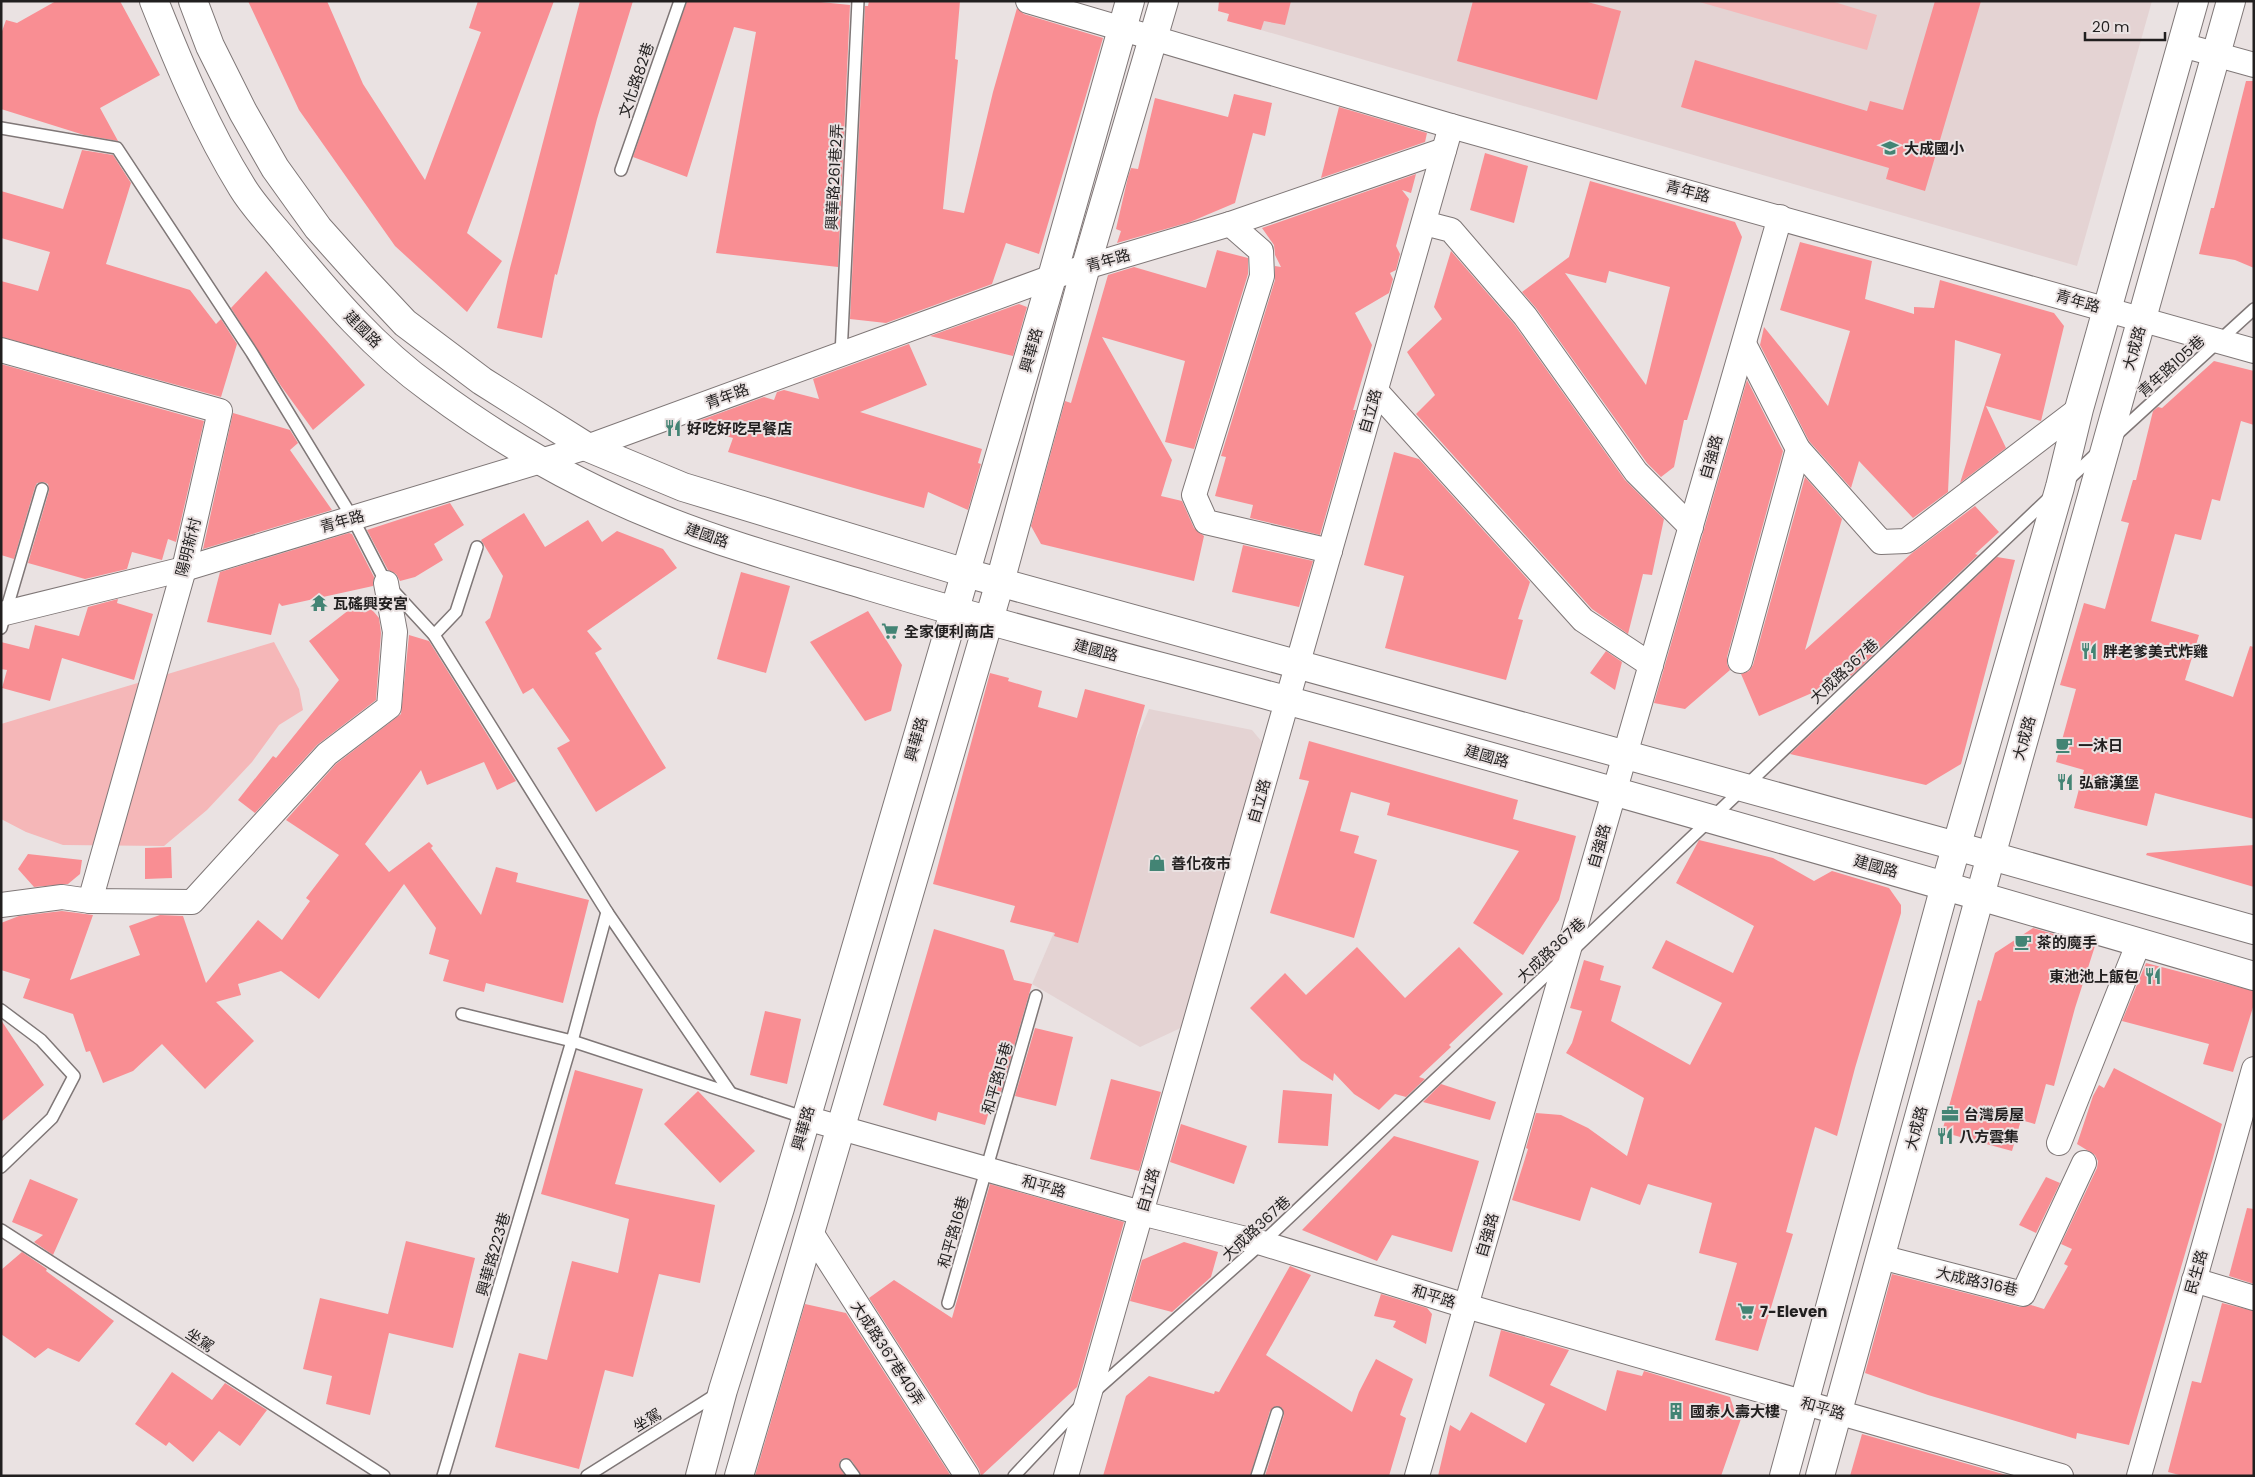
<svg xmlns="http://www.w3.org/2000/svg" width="2255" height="1477" viewBox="0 0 2255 1477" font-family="Poppins,'Noto Sans TC',sans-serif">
	<rect width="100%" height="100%" fill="#eae2e2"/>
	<!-- built -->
	<g fill="#e4d3d3">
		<path d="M1270 1H2152L2077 266 1261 30Z"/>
		<path d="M1149 709 1252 730 1262 742 1187 1025 1140 1047 1032 984Z"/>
	</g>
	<!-- green -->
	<g fill="#f5b7b8">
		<path d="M1696 1H1831L1877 15 1867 50Z"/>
		<path d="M274 642 299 689 303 710 279 725 252 762 207 810 164 846 63 845 26 832 1 819V724Z"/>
	</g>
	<!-- building -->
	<g fill="#f98e93" fill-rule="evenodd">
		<path d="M56 1H120L160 75 100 108 118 141 84 135 1 109V34L6 20 17 23Z"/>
		<path d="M248 1H327L363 84 425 180 481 32 469 28 478 1H554L467 233 502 261 467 312 395 246 299 110Z"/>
		<path d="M580 1H633L597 119 557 275 555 274 542 338 497 328 510 268Z"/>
		<path d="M687 1H811L850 5 838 267 716 253 756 32 734 27 687 177 633 157Z"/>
		<path d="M869 1H960L955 59 958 60 943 209 964 213 993 92 1017 8 1024 14 1103 38 1039 254 1006 243 992 284 886 323 850 319 865 6H868Z"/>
		<path d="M1219 1H1291L1285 25 1264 21 1261 30 1227 21 1229 14 1218 11Z"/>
		<path d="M1473 1H1584L1621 11 1597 100 1457 61Z"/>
		<path d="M1935 1H1981L1925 191 1886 179 1889 168 1681 107 1695 60 1867 111 1870 101 1903 110Z"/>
		<path d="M2246 81H2254V268L2235 260 2199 254 2211 208H2214Z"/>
		<path d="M1234 94 1272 103 1265 136 1253 133 1235 203 1190 222 1117 243 1121 231 1116 229 1128 177 1131 168 1138 169 1155 98 1228 117Z"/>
		<path d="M1339 107 1427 133 1425 142 1321 178Z"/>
		<path d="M82 150 113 155 131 183 106 264 190 290 216 324 221 319 237 344 221 397 1 337V281L38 291 50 252 1 238V191L63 209Z"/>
		<path d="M1485 153 1528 166 1514 223 1470 210Z"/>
		<path d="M1416 174 1411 193 1402 190 1409 199 1396 246 1400 254 1396 270 1390 273 1393 279 1389 293 1355 313 1372 345 1353 410H1356L1320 535 1250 518 1253 505 1215 496 1226 457 1221 456 1275 280V266L1281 267 1275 255 1274 245 1262 228Z"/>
		<path d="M1590 181 1735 222 1742 237 1687 420H1684L1674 467 1661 477 1647 463 1536 308 1522 292 1569 257ZM1609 271 1670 287 1646 385 1565 273 1606 283Z"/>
		<path d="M1800 242 1872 261 1865 299 1914 314V307L1934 308 1940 280 2054 313 2064 326 2041 421 1986 406 2006 448 1960 483 2001 354 1955 340 1948 492 1913 518 1859 461 1851 488 1809 441 1760 345 1764 327 1828 406 1850 331 1780 310Z"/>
		<path d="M1217 250 1248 258V274L1194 449 1165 442 1185 361 1102 337 1172 460 1161 496 1182 501 1194 528 1204 536 1194 581 1041 544 1031 526 1065 401 1071 403 1108 275 1134 267 1206 288Z"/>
		<path d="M1451 251 1514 324 1625 480 1664 519 1652 575 1643 574 1628 634 1592 609 1416 414 1435 395 1407 352 1442 319 1434 307Z"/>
		<path d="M266 271 365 385 313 430 281 386 231 308Z"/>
		<path d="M1019 304 1027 307 1013 356 930 336Z"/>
		<path d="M909 344 927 385 860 412 982 449 978 463 981 464 968 510 928 492 924 508 728 452 733 438 687 425 764 397 774 400 777 392 784 390 819 399 813 379Z"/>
		<path d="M2214 361 2254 371V425L2241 421 2220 501 2212 499 2201 540 2175 534 2151 621 2199 635 2185 680 2233 697 2250 646 2254 647V819L2155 793 2147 826 2074 808 2084 770 2056 762 2076 689 2060 685 2084 603 2105 609 2129 523 2121 521 2133 480H2136L2153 411 2158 407 2162 408Z"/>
		<path d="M1 364 204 421 176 542 168 539 162 560 132 552 127 569 85 579 28 563 49 491 48 484 44 482 37 483 35 487 14 559 1 555Z"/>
		<path d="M1747 380 1783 451 1727 657V664L1730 670 1685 709 1654 703Z"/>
		<path d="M233 413 290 430 298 443 290 450 332 510 203 549Z"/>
		<path d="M1394 452 1419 459 1530 582 1518 619 1523 620 1506 680 1385 648 1404 576 1364 565Z"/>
		<path d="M1805 477 1842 519 1805 650 1912 553 1975 506 1999 532 1975 554 1978 555 1851 676 1759 716 1741 674 1749 671 1753 665Z"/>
		<path d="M450 503 464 525 434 544 443 560 415 577 400 581 396 574 388 570 367 530Z"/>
		<path d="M524 513 545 547 588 520 602 542 617 531 663 549 677 568 587 631 602 649 595 653 666 768 596 812 557 748 570 741 533 688 523 694 485 622 490 618 503 576 481 540Z"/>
		<path d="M349 533 352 534 374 577 373 586 282 606 279 603 271 635 207 622 220 572Z"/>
		<path d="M1243 545 1313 561 1299 607 1232 592Z"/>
		<path d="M1997 557 2015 560 1961 764 1926 785 1790 754Z"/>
		<path d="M741 572 790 586 766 673 717 659Z"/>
		<path d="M118 599 117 603 153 614 134 680 62 658 50 701 2 688 7 670 1 669V642L29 649 35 625 79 636 88 607Z"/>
		<path d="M363 599 379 618 381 633 376 700 317 745 255 813 238 800 273 756 276 758 339 680 309 641Z"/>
		<path d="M868 611 902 665 891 711 865 721 810 642Z"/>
		<path d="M409 635 429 641 516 781 497 790 484 762 427 785 421 770 365 844 389 872 429 842 433 846 431 848 481 915 496 867 518 873 516 882 589 900 563 1003 486 983 484 992 443 981 449 960 429 954 436 928 404 884 319 999 281 971 238 984 241 995 216 1002 254 1041 205 1089 162 1044 133 1071 103 1083 90 1051 86 1052 73 1014 23 998 30 979 1 970V923L19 916 62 911 93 915 70 980 140 955 129 926 160 915 183 916 206 983 258 920 282 940 310 901 306 898 339 855 286 820 336 764 401 714Z"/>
		<path d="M1606 651 1622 662 1615 690 1590 673Z"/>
		<path d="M990 673 1009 678 1008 681 1042 691 1038 707 1077 718 1085 689 1145 705 1078 943 1054 936 1055 933 1010 922 1015 906 933 884Z"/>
		<path d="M1309 741 1518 800 1513 819 1576 836 1559 900 1523 955 1473 923 1519 851 1387 815 1390 803 1351 792 1340 831 1359 836 1354 853 1377 860 1354 938 1270 913 1309 781 1299 779Z"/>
		<path d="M1699 840 1773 858 1814 881 1832 871 1889 888 1901 905V913L1855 1068 1837 1136 1815 1127 1786 1232 1793 1234 1758 1351 1715 1340 1737 1263 1699 1253 1712 1203 1648 1184 1640 1205 1591 1187 1580 1221 1512 1200 1528 1149 1526 1148 1536 1113 1561 1115 1588 1128 1627 1156 1644 1098 1566 1053 1572 1043 1582 1011 1570 1008 1584 960 1604 966 1600 980 1621 986 1611 1021 1690 1065 1722 1003 1652 968 1666 940 1733 973 1754 926 1676 883Z"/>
		<path d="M2254 845V887L2146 855 2147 853Z"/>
		<path d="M171 847 172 878 145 879V848Z"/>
		<path d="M28 854 82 860 80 874 68 884 34 887 18 869Z"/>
		<path d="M2033 928 2095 946 2075 1008 2054 1086 2046 1084 2035 1124 2021 1120 2012 1151 1942 1132 1978 1000 1981 1001 1995 953Z"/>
		<path d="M934 929 1004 950 1014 980 1032 984 1001 1092 995 1091 985 1125 938 1112 936 1121 883 1105Z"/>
		<path d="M1357 947 1405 998 1459 947 1503 994 1449 1045 1451 1047 1419 1077 1425 1079 1406 1097 1395 1094 1379 1110 1354 1094 1334 1073 1333 1081 1301 1060 1250 1008 1285 973 1306 995Z"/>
		<path d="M2146 963 2254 991V1004L2233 1072 2203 1064 2209 1044 2122 1021Z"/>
		<path d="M765 1011 801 1019 787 1084 750 1075Z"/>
		<path d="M1 1020 44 1085 1 1122Z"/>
		<path d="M1035 1028 1073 1037 1056 1106 1015 1096Z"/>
		<path d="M2114 1068 2222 1124 2213 1158 2129 1445 2077 1433 2076 1439 1928 1395 1865 1373 1892 1274 2020 1307 2031 1305 2044 1309 2068 1266 2064 1264 2072 1249 2061 1244 2097 1168 2098 1161 2095 1155 2077 1144 2093 1096 2099 1085 2104 1088Z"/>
		<path d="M575 1070 643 1089 615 1184 715 1205 700 1283 659 1274 633 1377 605 1370 579 1469 495 1447 519 1353 547 1360 572 1261 618 1273 629 1219 541 1194Z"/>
		<path d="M1111 1079 1161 1092 1139 1171 1090 1159Z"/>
		<path d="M1441 1084 1496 1102 1490 1120 1423 1102Z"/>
		<path d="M1283 1090 1332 1094 1328 1146 1278 1143Z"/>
		<path d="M698 1091 755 1151 720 1183 664 1124Z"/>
		<path d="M1181 1124 1247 1146 1234 1184 1170 1162Z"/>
		<path d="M1394 1136 1479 1161 1452 1252 1392 1235 1377 1261 1302 1230Z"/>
		<path d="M2046 1177 2060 1183 2036 1233 2019 1225Z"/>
		<path d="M30 1179 78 1199 53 1255 34 1242 43 1235 12 1222Z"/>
		<path d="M990 1184 1124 1222 1077 1387 981 1476 979 1469 869 1298 894 1280 952 1318Z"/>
		<path d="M2247 1208 2254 1209V1284L2229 1276Z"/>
		<path d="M406 1241 475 1258 453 1348 389 1333 370 1415 326 1404 332 1376 303 1369 320 1298 388 1314Z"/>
		<path d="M1184 1242 1218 1252 1211 1277 1172 1312 1130 1301 1142 1260Z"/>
		<path d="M22 1252 47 1269 46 1271 114 1321 79 1362 48 1348 35 1358 1 1334V1270Z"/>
		<path d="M1290 1266 1311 1275 1266 1355 1352 1412 1359 1392 1376 1359 1413 1379 1400 1415 1406 1418 1389 1476H1265L1284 1415 1282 1408 1276 1406 1270 1411 1250 1476H1103L1126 1396 1149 1376 1214 1394 1215 1391 1219 1392Z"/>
		<path d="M1381 1294 1427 1308 1432 1314 1426 1344 1393 1327 1396 1321 1374 1316Z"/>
		<path d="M2222 1303 2254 1311V1476H2183L2168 1472 2192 1381 2201 1383Z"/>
		<path d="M805 1304 846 1313 951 1476H861L852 1461 846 1458 841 1459 839 1465 845 1476H755Z"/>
		<path d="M1501 1330 1569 1350 1550 1385 1606 1411 1617 1370 1642 1376 1644 1371 1730 1397 1734 1409 1743 1413 1721 1476H1438L1450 1425 1460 1431 1471 1412 1526 1443 1545 1404 1489 1376Z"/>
		<path d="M172 1372 212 1400 225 1383 267 1410 240 1446 219 1431 193 1462 169 1442 166 1446 135 1424Z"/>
		<path d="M1862 1434 2010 1476H1850Z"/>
	</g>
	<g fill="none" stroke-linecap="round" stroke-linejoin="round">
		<!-- service casing -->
		<g stroke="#7f7777" stroke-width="14">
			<g id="service">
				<path d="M1 128 117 148 252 353 352 517 386 583 434 635 607 912 730 1092"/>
				<path d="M621 170 680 1"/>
				<path d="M841 355 858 1"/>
				<path d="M2115 436 2254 309"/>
				<path d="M2067 481 2098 452"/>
				<path d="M1 628 42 489"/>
				<path d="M434 635 456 612 477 547"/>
				<path d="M1574 949 2050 497"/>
				<path d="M1 1010 41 1040 74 1076 52 1118 1 1167"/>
				<path d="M462 1014 572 1041 806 1118"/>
				<path d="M1 1230 384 1476"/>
				<path d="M948 1303 1036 996"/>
				<path d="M1095 1391 1262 1243 1561 961"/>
				<path d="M846 1465 854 1476"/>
				<path d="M443 1476 572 1041 607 912"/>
				<path d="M587 1476 717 1394"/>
				<path d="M1014 1476 1082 1404"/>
				<path d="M1257 1476 1277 1413"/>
			</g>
		</g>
		<!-- minor casing -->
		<g stroke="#7f7777" stroke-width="26">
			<g id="minor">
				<path d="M1028 1 1451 126 2254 351"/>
				<path d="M2182 45 2254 65"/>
				<path d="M1424 223 1451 230 1525 316 1636 472 1691 527"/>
				<path d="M1230 224 1261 251 1262 276 1194 495 1206 522 1330 551"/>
				<path d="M1 350 220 411 184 569 90 901"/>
				<path d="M1376 391 1583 620 1651 665"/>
				<path d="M1798 449 1881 542 1906 541 2079 409"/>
				<path d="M1 614 184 569 587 447 1052 277 1230 224 1444 150"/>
				<path d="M1740 661 1798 449 1744 344"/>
				<path d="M1 905 62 897 90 901 192 902 327 754 389 707 395 632 386 583"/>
				<path d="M806 1118 1141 1213 1262 1243 1466 1306 2061 1476"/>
				<path d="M2059 1143 2139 942"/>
				<path d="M810 1231 967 1476"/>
				<path d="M1881 1257 2023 1294 2084 1163"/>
				<path d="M2194 1280 2254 1298"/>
				<path d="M1066 1476 1451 126"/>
				<path d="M1417 1476 1780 217"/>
				<path d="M2139 1476 2254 1069"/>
			</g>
		</g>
		<!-- tertiary casing -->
		<g stroke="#7f7777" stroke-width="30">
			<g id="tertiary">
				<path d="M154 1C179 64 206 129 242 187 254 207 272 225 287 244 330 296 375 349 431 389 502 442 579 486 662 519 729 546 800 565 869 586 1008 628 1149 663 1289 701 1612 789 1933 882 2254 976"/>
				<path d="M193 1 210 46 243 112 275 168 318 228 360 275 405 323 482 381 587 447 683 487 966 573 1956 846 2254 930"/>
				<path d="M700 1476 723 1390 780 1208 1052 277 1130 1"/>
				<path d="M739 1476 1000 582 1086 266 1164 1"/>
			</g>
		</g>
		<!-- secondary casing -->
		<g stroke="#7f7777" stroke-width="30">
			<g id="secondary">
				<path d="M1784 1476 1945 886 2060 487 2079 409 2194 1"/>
				<path d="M1820 1476 1991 856 2231 1"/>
			</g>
		</g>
		<!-- service -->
		<use href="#service" stroke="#fff" stroke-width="11"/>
		<!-- minor -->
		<use href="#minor" stroke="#fff" stroke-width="24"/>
		<!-- tertiary -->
		<use href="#tertiary" stroke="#fff" stroke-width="28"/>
		<!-- secondary -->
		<use href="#secondary" stroke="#fff" stroke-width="28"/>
	</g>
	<!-- icons -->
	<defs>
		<g id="school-bare" transform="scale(1.35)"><path d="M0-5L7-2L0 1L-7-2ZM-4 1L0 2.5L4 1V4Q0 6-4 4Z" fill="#438474" stroke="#eae2e2" stroke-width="2.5" paint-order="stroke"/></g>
		<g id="restaurant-bare" transform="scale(1.35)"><path d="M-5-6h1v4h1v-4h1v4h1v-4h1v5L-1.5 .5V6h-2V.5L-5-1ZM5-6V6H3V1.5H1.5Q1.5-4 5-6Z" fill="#438474" stroke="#eae2e2" stroke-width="2.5" paint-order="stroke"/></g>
		<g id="temple-bare" transform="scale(1.35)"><path d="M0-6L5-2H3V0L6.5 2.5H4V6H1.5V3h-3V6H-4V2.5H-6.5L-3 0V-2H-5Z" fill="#438474" stroke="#eae2e2" stroke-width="2.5" paint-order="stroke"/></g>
		<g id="supermarket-bare" transform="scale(1.35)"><path d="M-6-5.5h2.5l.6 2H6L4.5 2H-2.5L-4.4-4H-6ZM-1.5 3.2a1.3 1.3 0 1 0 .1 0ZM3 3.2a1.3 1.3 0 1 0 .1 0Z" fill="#438474" stroke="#eae2e2" stroke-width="2.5" paint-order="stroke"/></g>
		<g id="cafe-bare" transform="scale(1.35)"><path d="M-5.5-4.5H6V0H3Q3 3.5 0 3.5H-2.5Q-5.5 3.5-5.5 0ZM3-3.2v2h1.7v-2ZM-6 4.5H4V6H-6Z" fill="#438474" stroke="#eae2e2" stroke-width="2.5" paint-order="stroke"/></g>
		<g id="shop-bare" transform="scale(1.35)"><path d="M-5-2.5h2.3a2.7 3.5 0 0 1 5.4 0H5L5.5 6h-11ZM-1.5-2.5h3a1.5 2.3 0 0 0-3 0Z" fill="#438474" stroke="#eae2e2" stroke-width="2.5" paint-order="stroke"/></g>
		<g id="office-bare" transform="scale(1.35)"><path d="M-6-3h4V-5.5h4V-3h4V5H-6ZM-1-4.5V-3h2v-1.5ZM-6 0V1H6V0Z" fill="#438474" stroke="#eae2e2" stroke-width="2.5" paint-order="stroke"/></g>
		<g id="building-bare" transform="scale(1.35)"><path d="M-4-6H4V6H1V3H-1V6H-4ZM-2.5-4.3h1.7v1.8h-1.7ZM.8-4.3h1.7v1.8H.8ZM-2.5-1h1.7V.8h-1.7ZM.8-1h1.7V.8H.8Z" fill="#438474" stroke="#eae2e2" stroke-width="2.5" paint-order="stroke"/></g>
	</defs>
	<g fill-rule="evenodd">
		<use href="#school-bare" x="1890" y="148"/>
		<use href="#restaurant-bare" x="673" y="428"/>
		<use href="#temple-bare" x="319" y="603"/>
		<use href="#supermarket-bare" x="890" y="631"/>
		<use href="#restaurant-bare" x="2089" y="651"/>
		<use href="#cafe-bare" x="2064" y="745"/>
		<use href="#restaurant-bare" x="2065" y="782"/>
		<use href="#shop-bare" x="1157" y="863"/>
		<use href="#cafe-bare" x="2023" y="942"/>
		<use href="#restaurant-bare" x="2153" y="976"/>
		<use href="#office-bare" x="1950" y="1114"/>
		<use href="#restaurant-bare" x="1945" y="1136"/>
		<use href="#supermarket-bare" x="1746" y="1311"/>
		<use href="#building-bare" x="1676" y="1411"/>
	</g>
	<g text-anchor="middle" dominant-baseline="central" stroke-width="4" stroke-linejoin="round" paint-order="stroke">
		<!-- street labels -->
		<g font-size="15" fill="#211f1f" stroke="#eae2e2">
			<text transform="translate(636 80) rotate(-71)">文化路82巷</text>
			<text transform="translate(834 177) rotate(-87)">興華路261巷2弄</text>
			<text transform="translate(1688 191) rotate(15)">青年路</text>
			<text transform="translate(1108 260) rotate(-16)">青年路</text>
			<text transform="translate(2078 301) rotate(16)">青年路</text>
			<text transform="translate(363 329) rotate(45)">建國路</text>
			<text transform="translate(2134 348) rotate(-74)">大成路</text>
			<text transform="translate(1031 350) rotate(-74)">興華路</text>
			<text transform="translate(2171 366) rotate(-42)">青年路105巷</text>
			<text transform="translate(727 396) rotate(-20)">青年路</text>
			<text transform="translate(1370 411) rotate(-74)">自立路</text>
			<text transform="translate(1711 457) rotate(-74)">自強路</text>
			<text transform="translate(342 521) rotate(-16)">青年路</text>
			<text transform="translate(707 535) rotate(19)">建國路</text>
			<text transform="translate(188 547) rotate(-76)">陽明新村</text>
			<text transform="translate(1096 650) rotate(15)">建國路</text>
			<text transform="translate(1844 671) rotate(-43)">大成路367巷</text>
			<text transform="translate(2024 738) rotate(-74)">大成路</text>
			<text transform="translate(916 739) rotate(-74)">興華路</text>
			<text transform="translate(1487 756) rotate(16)">建國路</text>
			<text transform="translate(1259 801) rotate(-74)">自立路</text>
			<text transform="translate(1599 846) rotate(-74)">自強路</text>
			<text transform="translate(1876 866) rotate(16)">建國路</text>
			<text transform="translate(1551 950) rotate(-43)">大成路367巷</text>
			<text transform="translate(997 1078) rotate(-74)">和平路15巷</text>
			<text transform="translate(803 1128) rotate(-74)">興華路</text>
			<text transform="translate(1916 1128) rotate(-75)">大成路</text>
			<text transform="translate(1044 1186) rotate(16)">和平路</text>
			<text transform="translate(1148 1190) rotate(-74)">自立路</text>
			<text transform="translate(1256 1228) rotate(-43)">大成路367巷</text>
			<text transform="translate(953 1232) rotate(-74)">和平路16巷</text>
			<text transform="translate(1487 1235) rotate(-74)">自強路</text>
			<text transform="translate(493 1254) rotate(-74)">興華路223巷</text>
			<text transform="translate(2196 1272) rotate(-74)">民生路</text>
			<text transform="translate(1977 1281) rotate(13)">大成路316巷</text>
			<text transform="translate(1434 1296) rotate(17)">和平路</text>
			<text transform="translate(200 1340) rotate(33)">坐駕</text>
			<text transform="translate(888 1353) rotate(57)">大成路367巷40弄</text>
			<text transform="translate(1823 1408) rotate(16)">和平路</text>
			<text transform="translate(647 1420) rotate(-32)">坐駕</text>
		</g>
		<!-- poi labels -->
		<g font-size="15" font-weight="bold" fill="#211f1f" stroke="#eae2e2" text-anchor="start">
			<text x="1904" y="148">大成國小</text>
			<text x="687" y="428">好吃好吃早餐店</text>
			<text x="333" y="603">瓦磘興安宮</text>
			<text x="904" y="631">全家便利商店</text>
			<text x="2103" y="651">胖老爹美式炸雞</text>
			<text x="2078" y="745">一沐日</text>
			<text x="2079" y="782">弘爺漢堡</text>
			<text x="1171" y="863">善化夜市</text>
			<text x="2037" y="942">茶的魔手</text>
			<text x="2139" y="976" text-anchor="end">東池池上飯包</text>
			<text x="1964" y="1114">台灣房屋</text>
			<text x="1959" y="1136">八方雲集</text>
			<text x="1760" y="1311">7-Eleven</text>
			<text x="1690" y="1411">國泰人壽大樓</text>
		</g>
	</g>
	<!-- border -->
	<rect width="2255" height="1477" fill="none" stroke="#211f1f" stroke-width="5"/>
	<!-- scale -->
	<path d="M2085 32v8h80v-8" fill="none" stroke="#211f1f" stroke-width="2.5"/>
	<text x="2092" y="32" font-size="15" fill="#211f1f" stroke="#eae2e2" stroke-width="4" paint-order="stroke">20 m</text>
</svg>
